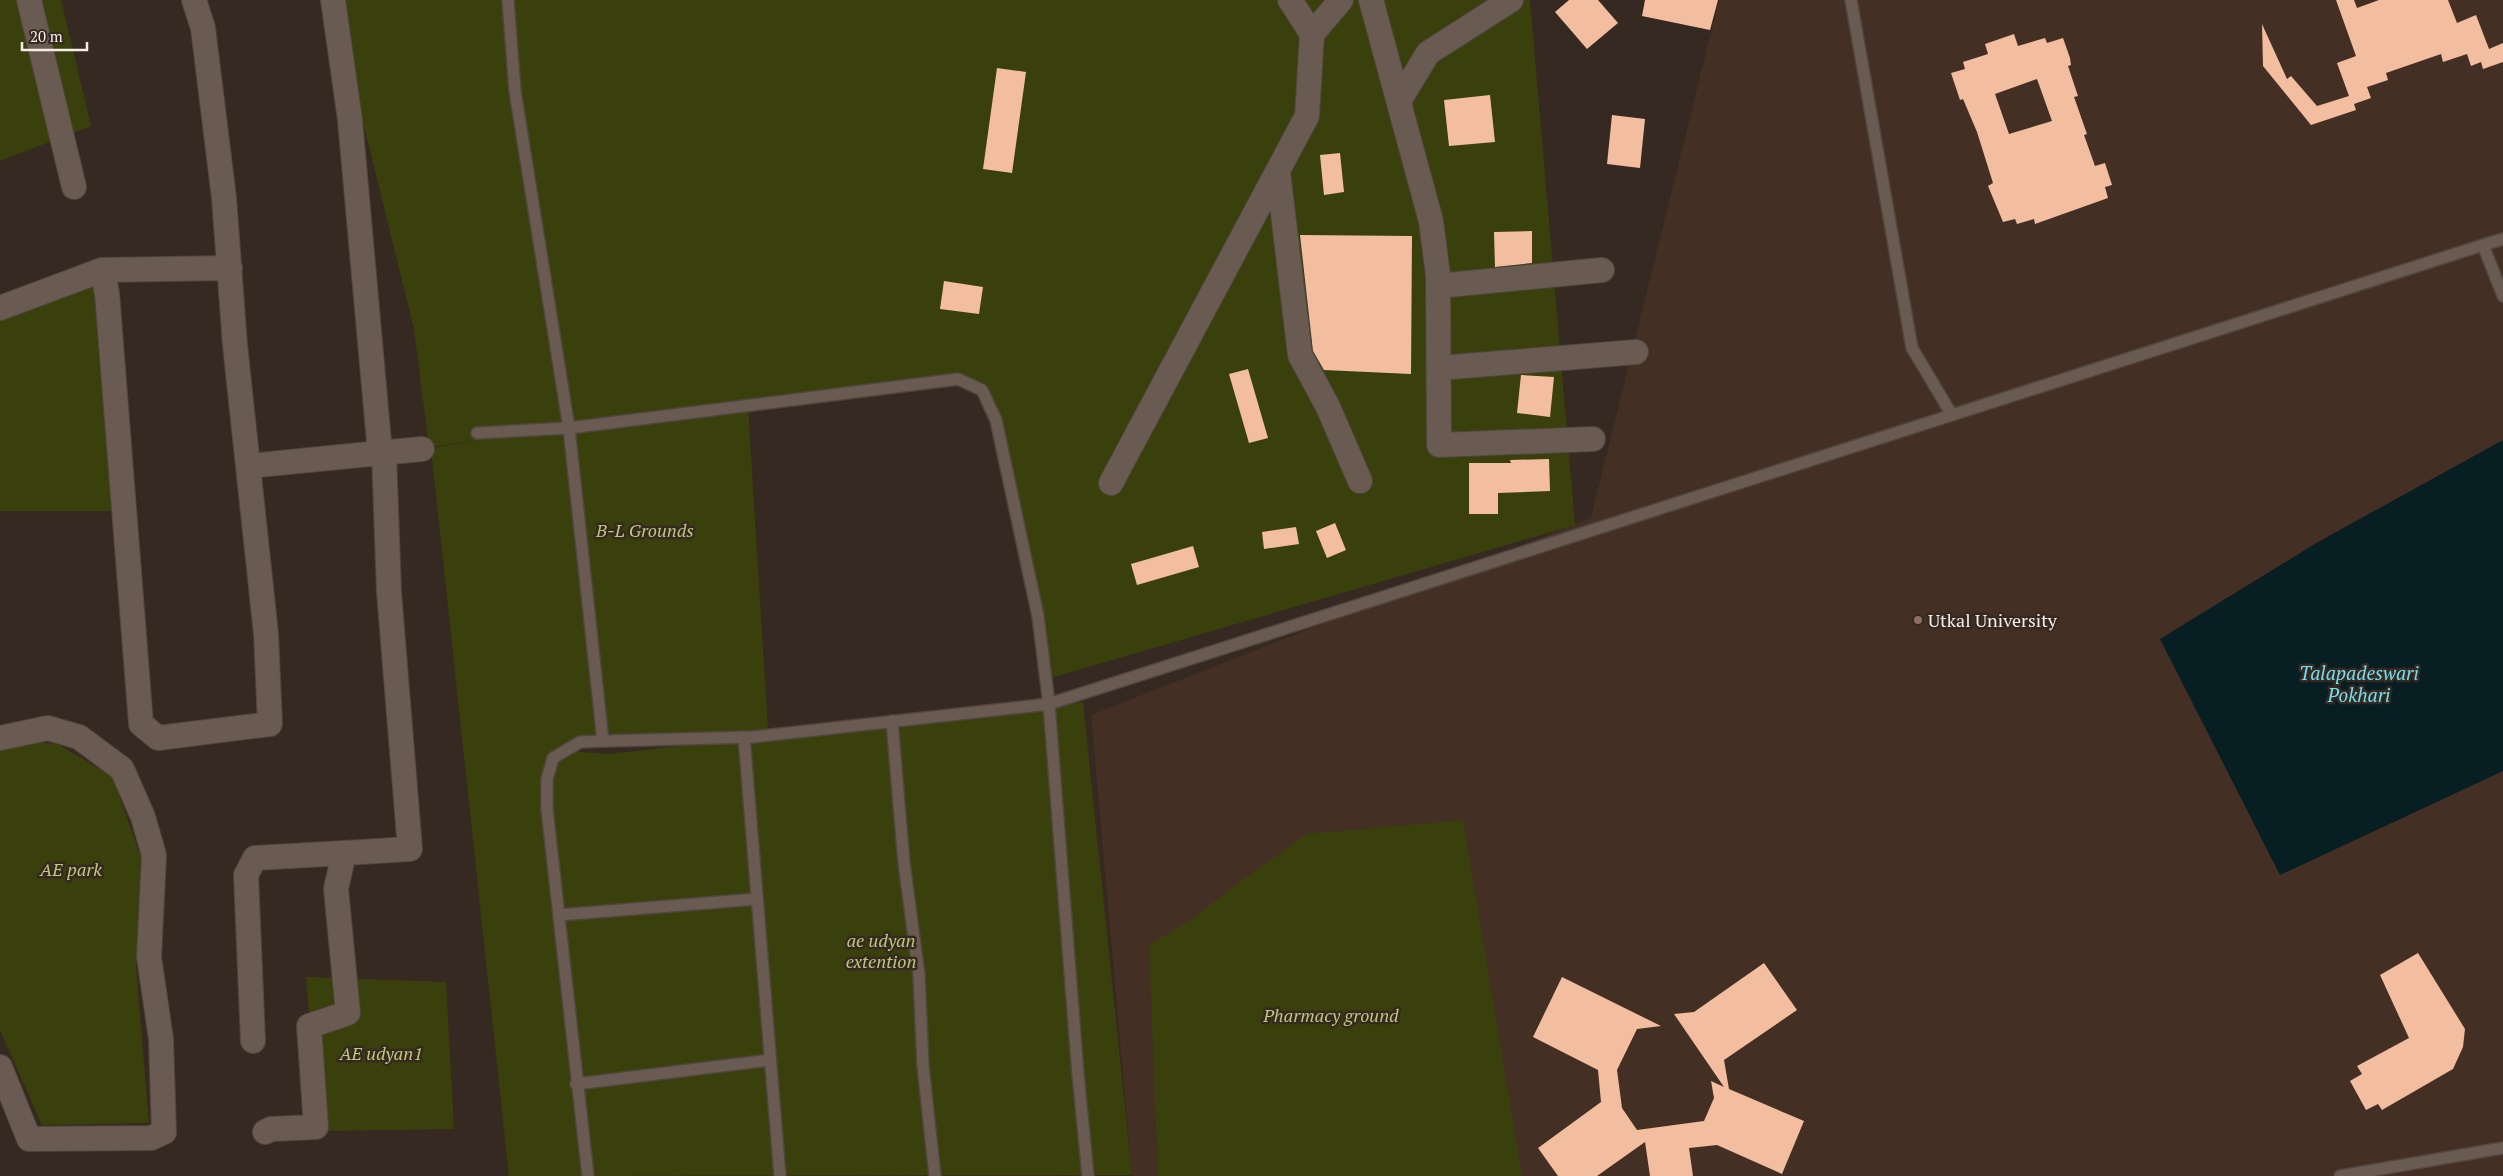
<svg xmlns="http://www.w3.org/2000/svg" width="2503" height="1176" viewBox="0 0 2503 1176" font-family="'PT Serif',serif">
	<rect width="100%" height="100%" fill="#362921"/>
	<!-- built -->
	<path fill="#432f24" d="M1719 0H2503V1176H1132L1091 715 1591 518Z"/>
	<!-- green -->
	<g fill="#3a400c">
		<path d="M0 0H61L91 126 0 161Z"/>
		<path d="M333 0H1530L1575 525 1047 679 1039 614 983 389 958 378 748 407 768 729 744 737 599 747 564 746 581 752 608 754 1083 702 1132 1175 509 1176 431 448 480 440 429 447 414 329Z"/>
		<path d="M95 282 115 511H0V318Z"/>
		<path d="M0 739 57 744 112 776 141 857 136 967 149 1123 42 1125 0 1030Z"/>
		<path d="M1463 820 1522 1176H1158L1149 945 1194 918 1235 885 1307 834Z"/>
		<path d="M306 977 446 982 454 1129 319 1131Z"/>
	</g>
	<!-- water -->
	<path fill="#071e22" d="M2503 440V771L2280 875 2160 639 2318 542Z"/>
	<!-- building -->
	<g fill="#f3bea0" fill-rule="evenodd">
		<path d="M1569 0H1598L1618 23 1587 49 1555 12Z"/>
		<path d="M1645 0H1718L1710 30 1642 16Z"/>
		<path d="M2336 0H2354L2357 8 2379 0H2448L2457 23 2476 15 2489 49 2503 43V62L2483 69 2481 62 2471 66 2467 54 2443 62 2441 54 2386 73 2388 80 2367 87 2371 98 2354 104 2356 110 2311 125 2263 66 2262 24 2287 79 2291 76 2317 106 2349 96 2337 63 2356 56Z"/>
		<path d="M2014 34 2018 46 2045 38 2047 43 2063 38 2070 58 2071 65 2068 66 2078 96 2074 97 2087 134 2084 135 2095 166 2105 163 2112 185 2105 187 2108 198 2035 224 2034 219 2017 224 2015 219 2003 222 1988 186 1993 183 1977 132 1963 99 1960 100 1951 73 1965 69 1963 62 1988 54 1985 44ZM2037 79 2052 121 2009 134 1995 94Z"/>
		<path d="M997 68 1026 72 1012 173 983 169Z"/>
		<path d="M1490 95 1495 142 1449 146 1444 100Z"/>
		<path d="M1612 115 1645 119 1640 168 1607 164Z"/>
		<path d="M1340 153 1344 192 1324 195 1320 155Z"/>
		<path d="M1532 231V263L1495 267 1494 232Z"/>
		<path d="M1300 235 1412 236 1411 374 1324 370 1313 351Z"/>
		<path d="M944 281 983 287 979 314 940 309Z"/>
		<path d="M1248 369 1268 438 1249 443 1229 374Z"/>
		<path d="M1521 375 1554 377 1550 417 1517 413Z"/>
		<path d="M1549 459 1550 491 1498 493V514H1469V463H1511L1510 460Z"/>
		<path d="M1335 523 1346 550 1327 558 1316 531Z"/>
		<path d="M1296 527 1299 544 1264 549 1262 532Z"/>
		<path d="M1193 546 1199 567 1137 585 1131 564Z"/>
		<path d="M2418 953 2465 1029 2463 1047 2453 1069 2382 1110 2378 1104 2366 1110 2350 1081 2362 1074 2357 1066 2409 1038 2380 975Z"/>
		<path d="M1764 963 1797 1010 1724 1060 1729 1089 1804 1121 1782 1174 1717 1145 1689 1148 1693 1176H1650L1645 1142 1597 1176H1558L1538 1148 1601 1102 1598 1070 1533 1037 1562 977 1661 1026 1637 1029 1617 1070 1622 1108 1637 1130 1704 1121 1714 1098 1711 1081 1724 1087 1674 1014 1694 1012Z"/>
	</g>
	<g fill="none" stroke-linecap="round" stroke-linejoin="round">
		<!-- service casing -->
		<g stroke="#51463f" stroke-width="14">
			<g id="service">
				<path d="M508 0 515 91 569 428 958 379 982 390 996 420 1038 616 1049 704 2483 245"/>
				<path d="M1851 0 1912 348 1952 415"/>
				<path d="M2503 239 2483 245 2503 296"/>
				<path d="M477 433 569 428 603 741 753 737 1049 704 1078 1074 1088 1176"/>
				<path d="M892 721 904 863 919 975 923 1066 935 1176"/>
				<path d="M744 737 780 1176"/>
				<path d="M559 915 757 899"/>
				<path d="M576 1084 770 1060"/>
				<path d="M588 1176 547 809V779L553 758 580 742 603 741"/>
				<path d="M2340 1176 2503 1148"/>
			</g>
		</g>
		<!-- minor casing -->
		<g stroke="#51463f" stroke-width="26">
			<g id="minor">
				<path d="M29 0 74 187"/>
				<path d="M333 0 350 120 380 453 422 449"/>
				<path d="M1290 0 1312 34 1341 0"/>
				<path d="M1371 0 1431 221 1438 275 1439 445 1593 439"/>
				<path d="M1399 101 1428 53 1511 0"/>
				<path d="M1278 172 1300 355 1328 407 1360 481"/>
				<path d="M102 270 107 293 141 724 158 738 270 724 266 634 235 345 224 198 203 28 194 0"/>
				<path d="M1438 286 1602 270"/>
				<path d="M0 308 102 270 230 268"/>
				<path d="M1439 368 1636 352"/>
				<path d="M249 466 380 453"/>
				<path d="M1111 483 1307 116 1312 34"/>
				<path d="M0 738 48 728 79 737 122 769 143 817 154 855 149 957 161 1039 164 1132 151 1138 29 1139 0 1067"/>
				<path d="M253 1041 246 875 255 858 344 853"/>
				<path d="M265 1132 271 1129 316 1127 309 1026 348 1013 336 889 344 853 410 849 389 592 384 453"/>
			</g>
		</g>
		<!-- service -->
		<use href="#service" stroke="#6a5b52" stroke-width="11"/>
		<!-- minor -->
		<use href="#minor" stroke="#6a5b52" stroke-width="24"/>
	</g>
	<!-- markers -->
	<circle fill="#8d6e63" stroke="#362921" stroke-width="2" cx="1918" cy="620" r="5"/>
	<g text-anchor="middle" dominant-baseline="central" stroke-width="5" stroke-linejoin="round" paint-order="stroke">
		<!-- park labels -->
		<g font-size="18" font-style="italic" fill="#bec879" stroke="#362921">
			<text x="645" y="530">B-L Grounds</text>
			<text x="71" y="869">AE park</text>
			<text x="881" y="940">ae udyan<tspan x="881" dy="21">extention</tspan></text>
			<text x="1331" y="1015">Pharmacy ground</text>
			<text x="381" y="1053">AE udyan1</text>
		</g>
		<!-- poi labels -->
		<g font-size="18" fill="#f6ede8" stroke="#362921" text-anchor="start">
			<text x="1928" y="620">Utkal University</text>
		</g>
		<!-- water labels -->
		<g font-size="19" font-style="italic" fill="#72dff2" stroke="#362921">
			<text x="2359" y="672">Talapadeswari<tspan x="2359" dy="22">Pokhari</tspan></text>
		</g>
	</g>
	<!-- scale -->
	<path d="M22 42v8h65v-8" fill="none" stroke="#f6ede8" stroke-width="2.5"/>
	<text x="30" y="42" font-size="15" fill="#f6ede8" stroke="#362921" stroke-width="4" paint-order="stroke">20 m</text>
</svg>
